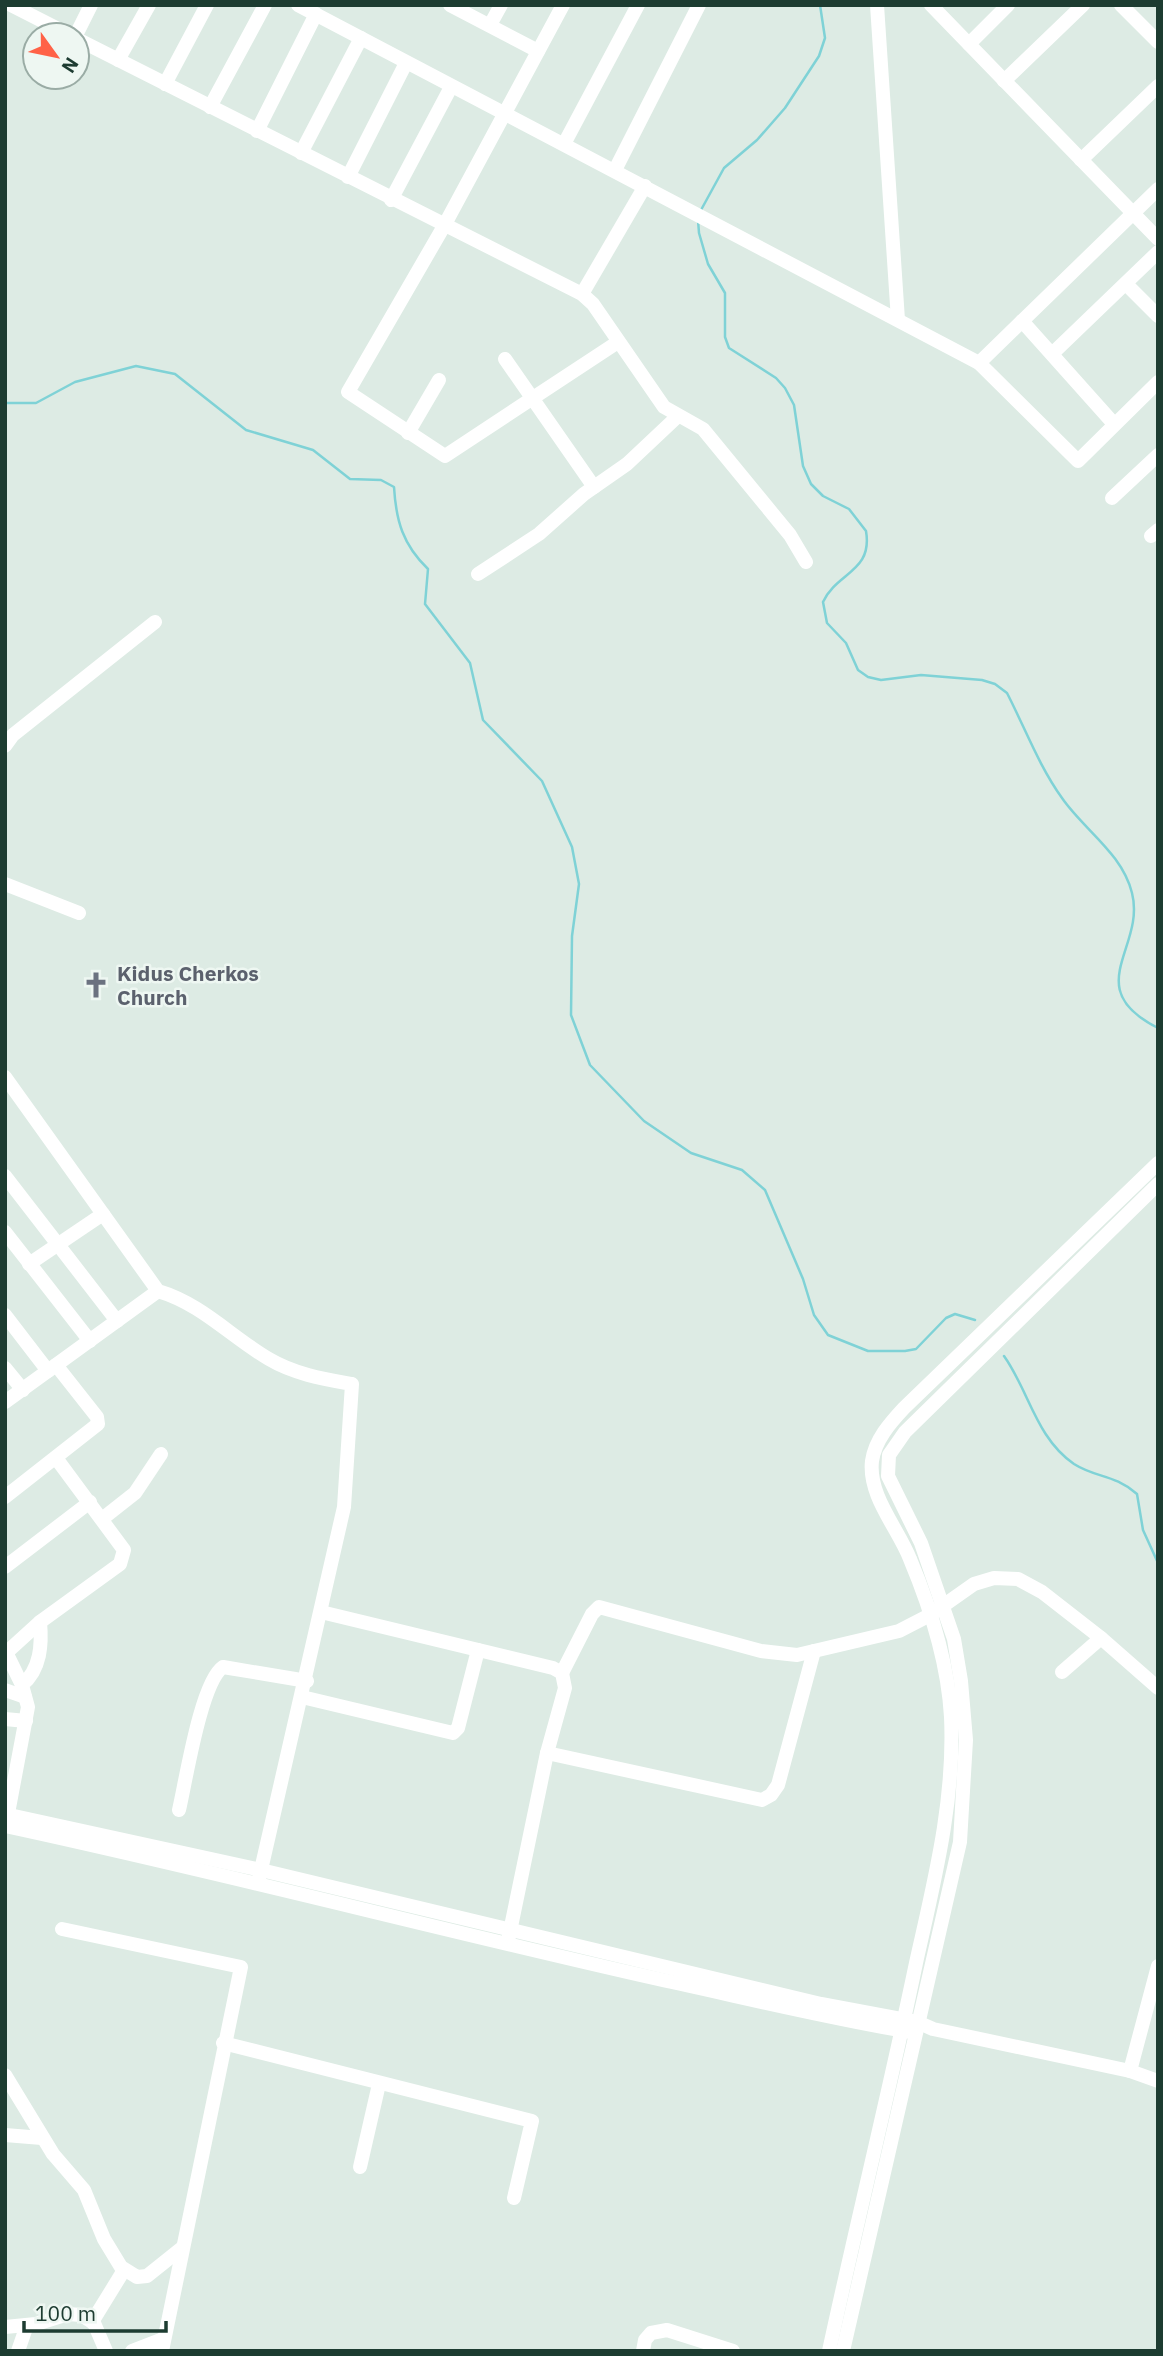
<svg xmlns="http://www.w3.org/2000/svg" width="1163" height="2356" viewBox="0 0 1163 2356" font-family="'IBM Plex Sans',sans-serif">
	<rect width="100%" height="100%" fill="#ddebe4"/>
	<g fill="none" stroke-linecap="round" stroke-linejoin="round">
		<!-- stream -->
		<g stroke="#7fd2d6" stroke-width="2.5">
			<path d="M701 210 724 168 757 140 785 108 819 56 825 38 820 5"/>
			<path d="M698 220 699 233 708 264 725 293V337L729 348 776 378 785 388 794 405 803 466 811 484 823 496 849 509 866 531C873 572 837 572 823 602L827 623 846 643 858 670 868 677 881 680 921 675 982 680 995 684 1007 693C1025 728 1039 766 1062 798 1084 830 1122 853 1132 893 1146 948 1079 988 1158 1028"/>
			<path d="M5 403H36L75 382 136 366 175 374 246 430 313 450 350 479 381 480 394 487C396 521 403 545 428 569L425 604 470 663 483 720 542 781 572 847 579 884 572 936 571 1015 590 1065 644 1121 691 1153 742 1170 765 1190 803 1279 814 1315 828 1335 868 1351H905L916 1349 946 1318 955 1314 975 1320"/>
			<path d="M1004 1356C1029 1391 1036 1438 1074 1464 1096 1478 1114 1474 1137 1494L1143 1530 1158 1563"/>
		</g>
		<!-- minor -->
		<g stroke="#fff" stroke-width="14">
			<path d="M11 5 70 35"/>
			<path d="M298 5 979 363 1078 461 1158 382"/>
			<path d="M450 5 538 51"/>
			<path d="M563 5 444 226 348 392 445 456 618 342"/>
			<path d="M877 5 898 320"/>
			<path d="M931 5 1158 239"/>
			<path d="M1121 5 1158 42"/>
			<path d="M490 25 501 5"/>
			<path d="M76 35 91 5"/>
			<path d="M77 39 582 294 593 304 664 407 703 429 790 535 806 562"/>
			<path d="M969 44 1008 5"/>
			<path d="M118 60 149 5"/>
			<path d="M1004 81 1083 5"/>
			<path d="M165 84 207 5"/>
			<path d="M210 107 265 5"/>
			<path d="M257 131 316 14"/>
			<path d="M564 144 638 5"/>
			<path d="M301 153 361 38"/>
			<path d="M1081 160 1158 86"/>
			<path d="M615 170 699 5"/>
			<path d="M348 177 406 63"/>
			<path d="M391 200 451 87"/>
			<path d="M1126 284 1158 316"/>
			<path d="M582 294 645 186"/>
			<path d="M1022 321 1114 424"/>
			<path d="M1052 354 1158 252"/>
			<path d="M505 359 594 487"/>
			<path d="M979 363 1158 189"/>
			<path d="M408 433 439 380"/>
			<path d="M1112 498 1158 455"/>
			<path d="M1151 536 1158 530"/>
			<path d="M478 574 539 534 584 494 627 464 678 416"/>
			<path d="M5 746 13 735 155 622"/>
			<path d="M5 884 79 913"/>
			<path d="M5 1077 158 1291C202 1304 231 1337 269 1359 294 1374 324 1379 352 1384L344 1507 258 1883"/>
			<path d="M5 1176 117 1321"/>
			<path d="M5 1232 90 1341"/>
			<path d="M29 1264 103 1214"/>
			<path d="M5 1315 48 1371"/>
			<path d="M5 1368 23 1390"/>
			<path d="M5 1402 158 1291"/>
			<path d="M5 1497 98 1424 97 1417 56 1365"/>
			<path d="M102 1519 135 1493 161 1454"/>
			<path d="M5 1567 90 1502"/>
			<path d="M321 1612 553 1668 562 1673 565 1688 547 1753 508 1941"/>
			<path d="M5 1650 22 1685 28 1707 6 1824"/>
			<path d="M7 1652 40 1622 120 1564 124 1550 56 1458"/>
			<path d="M1062 1672 1101 1638"/>
			<path d="M562 1673 592 1614 599 1607 761 1651 797 1655 899 1631 930 1615 974 1584 994 1578 1018 1579 1042 1592 1101 1638 1158 1688"/>
			<path d="M22 1685C41 1669 42 1644 40 1622"/>
			<path d="M5 1690 25 1697"/>
			<path d="M302 1697 453 1733 458 1728 478 1650"/>
			<path d="M5 1719 26 1721"/>
			<path d="M547 1753 762 1800 771 1795 778 1785 814 1651"/>
			<path d="M179 1810C186 1780 201 1682 223 1667L307 1681"/>
			<path d="M5 1814 261 1870 821 2004 917 2022 933 2029 1130 2071 1158 2081"/>
			<path d="M5 1826C224 1873 440 1930 658 1979 742 1997 826 2018 911 2032"/>
			<path d="M62 1929 241 1967 162 2351"/>
			<path d="M223 2043 532 2121 514 2198"/>
			<path d="M1130 2071 1158 1966"/>
			<path d="M5 2075 53 2154 84 2190 104 2239 121 2267 137 2277 147 2276 182 2248"/>
			<path d="M5 2135 42 2138"/>
			<path d="M360 2167 379 2084"/>
			<path d="M92 2322 124 2270"/>
			<path d="M5 2327 36 2324 68 2314 81 2315 94 2323 106 2351"/>
			<path d="M18 2351 27 2325"/>
			<path d="M132 2351 163 2339"/>
			<path d="M643 2351 645 2340 651 2333 667 2330 733 2351"/>
			<path d="M829 2351C857 2221 889 2093 916 1963 934 1882 955 1801 951 1717 948 1663 931 1609 910 1559 898 1528 868 1496 872 1461 875 1440 890 1423 904 1408L1158 1163"/>
			<path d="M843 2351 960 1842 966 1740 961 1681 954 1639 921 1543 888 1476 889 1455 905 1432 1158 1184"/>
		</g>
	</g>
	<!-- icons -->
	<defs>
		<g id="church-bare" transform="scale(2.1)"><path d="M-1.2-6h2.4v3.5h3.3v2.4h-3.3V6h-2.4V-.1h-3.3v-2.4h3.3Z" fill="#6b7280" stroke="#eef7f2" stroke-width="2.5" paint-order="stroke"/></g>
	</defs>
	<g fill-rule="evenodd">
		<use href="#church-bare" x="96" y="985"/>
	</g>
	<g text-anchor="middle" dominant-baseline="central" stroke-width="5" stroke-linejoin="round" paint-order="stroke">
		<!-- worship labels -->
		<g font-size="21" font-weight="bold" fill="#5b616d" stroke="#eef7f2" text-anchor="start">
			<text x="117" y="973">Kidus Cherkos<tspan x="117" dy="24">Church</tspan></text>
		</g>
	</g>
	<!-- border -->
	<rect width="1163" height="2356" fill="none" stroke="#1d3c31" stroke-width="14"/>
	<!-- north arrow -->
	<g transform="translate(56 56) rotate(123)"><circle r="33" fill="#eef7f2" stroke="#9aaca5" stroke-width="2"/>
	<path d="M0-5L12 26L0 18L-12 26Z" fill="#ff6247"/>
	<text y="-10" font-size="19" font-weight="bold" text-anchor="middle" fill="#1d3c31">N</text>
	</g>
	<!-- scale -->
	<path d="M24 2321v10h142v-10" fill="none" stroke="#1d3c31" stroke-width="3.5"/>
	<text x="35" y="2321" font-size="21" fill="#1d3c31" stroke="#eef7f2" stroke-width="5" paint-order="stroke">100 m</text>
</svg>
